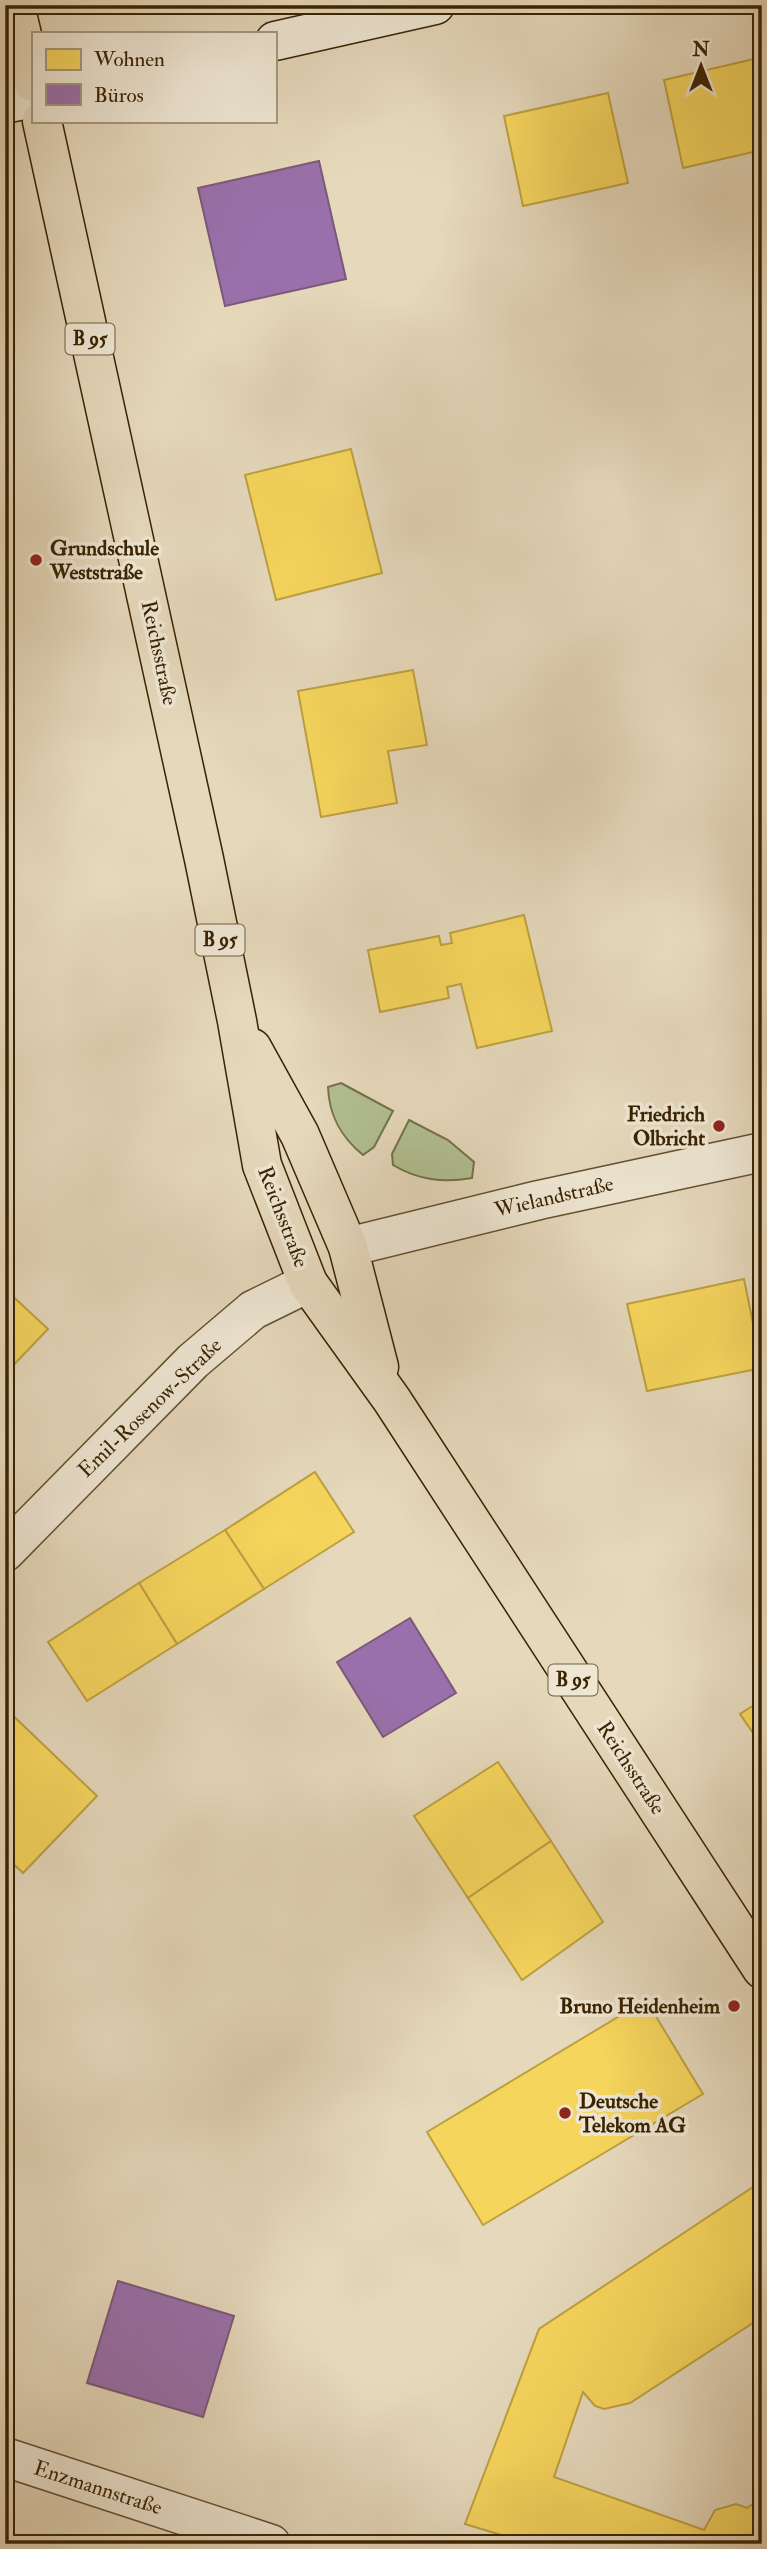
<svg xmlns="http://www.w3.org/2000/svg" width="767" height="2549" viewBox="0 0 767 2549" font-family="'IM FELL Double Pica',serif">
	<rect width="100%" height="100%" fill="#e5d8bb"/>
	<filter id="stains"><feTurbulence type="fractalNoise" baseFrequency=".00286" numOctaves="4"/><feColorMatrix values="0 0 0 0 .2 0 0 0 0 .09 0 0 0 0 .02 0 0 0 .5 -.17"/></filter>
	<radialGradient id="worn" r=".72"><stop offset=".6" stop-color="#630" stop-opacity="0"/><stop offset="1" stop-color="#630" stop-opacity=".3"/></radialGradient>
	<!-- green -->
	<g fill="#b1bf92" stroke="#757149" stroke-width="2">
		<path d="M341 1083 393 1111 374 1147 363 1155C341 1137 329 1116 328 1087Z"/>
		<path d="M409 1120 448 1140 474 1162 472 1178C443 1183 418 1180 393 1165L392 1154Z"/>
	</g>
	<!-- homes -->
	<g fill="#f6d55c" stroke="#bda040" stroke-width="2">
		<path d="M762 57V150L683 168 664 80Z"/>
		<path d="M608 93 628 183 523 206 504 116Z"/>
		<path d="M351 449 382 573 276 600 245 475Z"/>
		<path d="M413 670 427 745 388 751 397 803 321 817 298 691Z"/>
		<path d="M524 915 552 1031 477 1048 461 984 447 987 449 998 380 1012 368 950 439 936 441 945 452 943 450 933Z"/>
		<path d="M744 1279 762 1368 647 1391 627 1304Z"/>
		<path d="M5 1289 48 1329 5 1374Z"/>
		<path d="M315 1472 354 1532 264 1589 225 1530Z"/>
		<path d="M225 1530 264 1589 177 1644 139 1583Z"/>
		<path d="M139 1583 177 1644 87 1701 48 1642Z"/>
		<path d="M762 1700V1746L740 1714Z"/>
		<path d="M5 1708 97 1796 23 1873 5 1856Z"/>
		<path d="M498 1762 551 1841 468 1898 414 1816Z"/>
		<path d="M551 1841 603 1922 522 1980 468 1898Z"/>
		<path d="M646 2000 703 2094 483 2225 427 2132Z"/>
		<path d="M762 2181V2317L630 2403 604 2409 595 2406 583 2392 554 2477 704 2530 715 2510 736 2504 747 2508 762 2498V2544H531L465 2524 539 2329Z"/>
	</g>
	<!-- offices -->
	<g fill="#9970ab" stroke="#7c5978" stroke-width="2">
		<path d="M319 161 346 279 225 306 198 188Z"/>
		<path d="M410 1618 456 1693 383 1737 337 1662Z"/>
		<path d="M118 2281 234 2316 203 2417 87 2383Z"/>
	</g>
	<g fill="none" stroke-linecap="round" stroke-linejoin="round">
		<!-- street casing -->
		<g stroke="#64502f" stroke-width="41">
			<g id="street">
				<path d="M348 1247 539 1200 762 1152"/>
				<path d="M5 1552 193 1361 253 1310 308 1283"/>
				<path d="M5 2457 271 2544"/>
			</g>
		</g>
		<!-- secondary casing -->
		<g stroke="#392300" stroke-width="41">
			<g id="secondary">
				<path d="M275 41 435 5"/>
				<path d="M5 104 33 98"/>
			</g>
		</g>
		<!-- primary casing -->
		<g stroke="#392300" stroke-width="41">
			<g id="primary">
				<path d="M15 5 33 82"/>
				<path d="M42 121 204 859 237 1021 262 1165 308 1283 392 1400 762 1969"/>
				<path d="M252 1048 300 1135 348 1247 379 1367"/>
			</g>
		</g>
		<!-- street -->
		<use href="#street" stroke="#eee6d3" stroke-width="38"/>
		<!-- secondary -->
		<use href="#secondary" stroke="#eee6d3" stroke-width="38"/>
		<!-- primary -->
		<use href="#primary" stroke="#e5d8bb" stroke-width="38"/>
	</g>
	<!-- markers -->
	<g fill="#8f2418" stroke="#eee6d3" stroke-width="2.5">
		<circle cx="36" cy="560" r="7"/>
		<circle cx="719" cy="1126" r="7"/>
		<circle cx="734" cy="2006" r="7"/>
		<circle cx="565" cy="2113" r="7"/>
	</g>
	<g text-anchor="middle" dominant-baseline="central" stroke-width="7" stroke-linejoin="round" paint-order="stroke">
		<!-- shield labels -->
		<g fill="#eee6d3" stroke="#6f5e3f" stroke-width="2">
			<rect x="65.5" y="323.5" width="49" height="31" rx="5"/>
			<rect x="195.5" y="924.5" width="49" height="31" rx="5"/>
			<rect x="548.5" y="1664.5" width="49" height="31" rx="5"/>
		</g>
		<g font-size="19" font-weight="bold" fill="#392300">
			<text x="90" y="339">B 95</text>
			<text x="220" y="940">B 95</text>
			<text x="573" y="1680">B 95</text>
		</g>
		<!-- poi labels -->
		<g font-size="21" font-weight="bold" fill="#392300" stroke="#eee6d3" text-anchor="start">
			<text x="50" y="548">Grundschule<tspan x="50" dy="24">Weststraße</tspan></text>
			<text x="705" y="1114" text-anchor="end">Friedrich<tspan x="705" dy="24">Olbricht</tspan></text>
			<text x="720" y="2006" text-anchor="end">Bruno Heidenheim</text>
			<text x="579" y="2101">Deutsche<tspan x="579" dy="24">Telekom AG</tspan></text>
		</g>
		<!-- street labels -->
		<g font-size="21" fill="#392300" stroke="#eee6d3">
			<text transform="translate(159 653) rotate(78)">Reichsstraße</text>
			<text transform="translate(554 1197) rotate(-13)">Wielandstraße</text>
			<text transform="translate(283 1217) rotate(69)">Reichsstraße</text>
			<text transform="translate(150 1408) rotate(-44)">Emil-Rosenow-Straße</text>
			<text transform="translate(631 1768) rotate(57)">Reichsstraße</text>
			<text transform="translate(98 2488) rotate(18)">Enzmannstraße</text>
		</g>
	</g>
	<!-- margin -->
	<rect width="767" height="2549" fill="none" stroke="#e5d8bb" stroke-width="28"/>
	<rect x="7" y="7" width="753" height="2535" fill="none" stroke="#392300" stroke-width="3.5"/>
	<rect x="14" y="14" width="739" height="2521" fill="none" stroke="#392300" stroke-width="2"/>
	<!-- legend -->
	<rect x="32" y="32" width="245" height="91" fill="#eee6d3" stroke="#a6987f" stroke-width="2"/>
	<rect x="46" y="49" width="35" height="21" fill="#f6d55c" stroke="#a6987f" stroke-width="2"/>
	<text x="94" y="66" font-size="21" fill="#392300">Wohnen</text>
	<rect x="46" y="84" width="35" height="21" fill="#9970ab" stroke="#a6987f" stroke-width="2"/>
	<text x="94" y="102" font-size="21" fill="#392300">Büros</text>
	<!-- north arrow -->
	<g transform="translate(701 66)" stroke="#eee6d3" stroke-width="5" paint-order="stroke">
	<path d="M0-5L12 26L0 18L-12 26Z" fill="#392300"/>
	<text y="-10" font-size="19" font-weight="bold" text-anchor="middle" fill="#392300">N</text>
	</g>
	<rect width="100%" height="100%" filter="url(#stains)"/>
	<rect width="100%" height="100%" fill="url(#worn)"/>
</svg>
